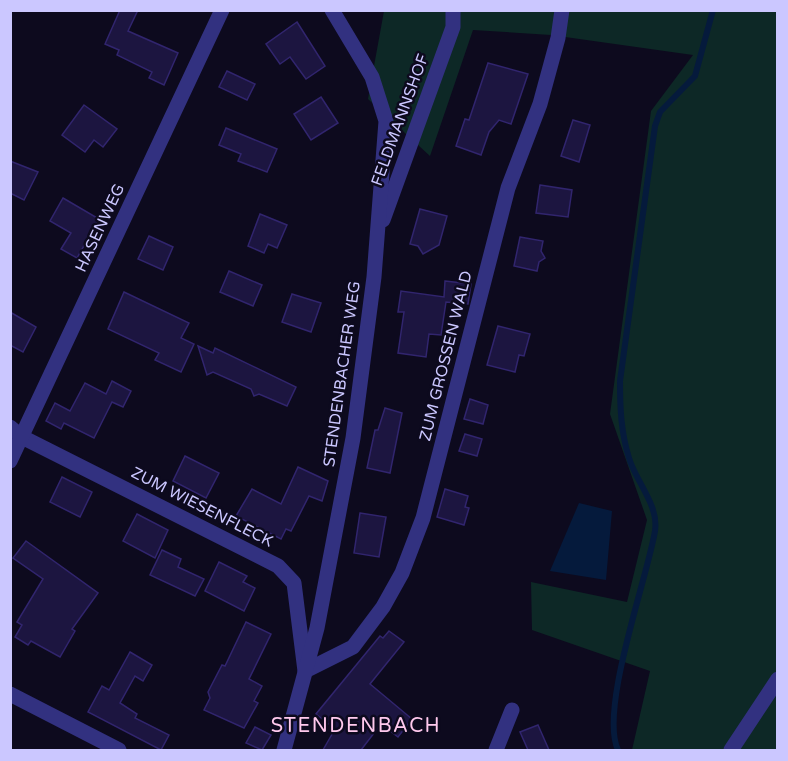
<svg xmlns="http://www.w3.org/2000/svg" width="788" height="761" viewBox="0 0 788 761" font-family="'Varela Round',sans-serif">
	<rect width="100%" height="100%" fill="#0d0a1e"/>
	<!-- green -->
	<path fill="#0d2826" d="M384 11H777V750H632L650 671 532 630 531 582 627 602 647 520 610 414 651 111 693 55 551 35 473 30 430 156 368 99Z"/>
	<!-- water -->
	<path fill="#051a3c" d="M579 503 612 511 606 580 550 571Z"/>
	<g fill="none" stroke-linecap="round" stroke-linejoin="round">
		<!-- stream -->
		<path stroke="#051a3c" stroke-width="6" d="M618 750C599 710 647 579 655 531 659 505 636 482 629 458 621 432 620 409 620 381L655 126 660 112 695 76 713 10"/>
	</g>
	<!-- building -->
	<g fill="#1c1540" stroke="#31256e" stroke-width="1.5">
		<path d="M120 10H138L128 31 178 53 164 85 149 78 152 72 117 55 119 50 105 44Z"/>
		<path d="M297 22 325 66 306 79 290 57 280 64 266 44Z"/>
		<path d="M488 63 528 74 511 124 499 120 489 132 481 155 456 146 465 119 469 120Z"/>
		<path d="M227 71 255 84 247 100 219 87Z"/>
		<path d="M321 97 338 123 311 140 294 114Z"/>
		<path d="M84 105 117 129 103 147 94 140 85 152 62 135Z"/>
		<path d="M573 120 590 125 579 162 561 156Z"/>
		<path d="M226 128 277 149 267 172 238 161 241 154 219 145Z"/>
		<path d="M10 161 38 172 24 200 10 193Z"/>
		<path d="M540 185 572 190 568 217 536 213Z"/>
		<path d="M63 198 99 219 77 258 61 249 71 233 50 221Z"/>
		<path d="M420 209 447 216 439 245 423 254 418 246 410 244Z"/>
		<path d="M260 214 287 225 277 248 268 244 264 253 248 246Z"/>
		<path d="M149 236 173 247 163 270 138 259Z"/>
		<path d="M520 237 543 241 541 251 545 258 539 262 537 271 514 266Z"/>
		<path d="M229 271 262 285 253 306 220 292Z"/>
		<path d="M445 281 471 284 468 304 446 302 441 335 429 334 426 357 398 353 404 312H398L401 291 444 297Z"/>
		<path d="M124 292 189 323 181 338 194 344 181 372 155 360 159 353 108 329Z"/>
		<path d="M292 294 321 303 311 332 282 322Z"/>
		<path d="M10 312 36 327 23 352 10 345Z"/>
		<path d="M498 326 530 334 524 356 519 355 515 372 487 365Z"/>
		<path d="M198 346 213 353 215 348 296 387 287 406 259 394 254 396 251 389 213 372 207 375Z"/>
		<path d="M112 381 131 391 123 407 112 402 94 438 64 423 61 429 46 421 55 403 70 411 85 383 106 394Z"/>
		<path d="M470 399 488 405 483 424 464 419Z"/>
		<path d="M385 408 402 413 390 473 367 468 375 430H378Z"/>
		<path d="M465 434 482 439 477 456 459 451Z"/>
		<path d="M185 456 219 473 206 498 173 481Z"/>
		<path d="M298 467 328 481 322 501 309 496 291 531 286 529 281 539 236 516 252 489 281 504Z"/>
		<path d="M62 477 92 492 80 517 50 502Z"/>
		<path d="M445 489 468 496 465 507 469 508 464 525 437 517Z"/>
		<path d="M360 513 386 517 379 557 354 553Z"/>
		<path d="M137 514 168 530 155 558 123 541Z"/>
		<path d="M26 541 98 593 72 629 75 631 60 657 31 641 28 645 15 637 22 625 17 622 43 579 13 558Z"/>
		<path d="M162 550 181 559 178 567 204 579 195 596 150 575Z"/>
		<path d="M219 562 247 576 243 582 255 588 244 611 205 591Z"/>
		<path d="M246 622 271 634 249 679 262 686 254 701 258 703 244 728 204 710 210 698 208 692 222 665 225 666Z"/>
		<path d="M389 631 404 642 370 684 412 719 398 737 381 724 361 750H323L335 729 316 714 380 636 383 638Z"/>
		<path d="M130 652 152 665 143 681 135 676 120 703 137 714 135 718 169 735 161 750 88 712 102 686 109 690Z"/>
		<path d="M538 725 549 750H528L520 732Z"/>
		<path d="M255 727 271 735 262 750 246 743Z"/>
	</g>
	<g fill="none" stroke-linecap="round" stroke-linejoin="round">
		<!-- minor -->
		<g stroke="#323180" stroke-width="15">
			<path d="M383 220 453 27V10"/>
			<path d="M10 427 22 437 278 566 294 583 305 671 353 647 383 607 402 573 423 518 508 188 540 104 558 38 562 10"/>
			<path d="M10 461 222 10"/>
			<path d="M10 694 119 750"/>
			<path d="M284 750 317 628 353 438 374 277 386 121 372 77 332 10"/>
			<path d="M496 750 512 710"/>
			<path d="M731 750 778 679"/>
		</g>
	</g>
	<g text-anchor="middle" dominant-baseline="central" stroke-width="5" stroke-linejoin="round" paint-order="stroke">
		<!-- street labels -->
		<g font-size="16" fill="#cbc7ff" stroke="#0d0a1e">
			<text transform="translate(400 120) rotate(-70)">FELDMANNSHOF</text>
			<text transform="translate(100 228) rotate(-65)">HASENWEG</text>
			<text transform="translate(446 356) rotate(-76)">ZUM GROSSEN WALD</text>
			<text transform="translate(342 374) rotate(-82)">STENDENBACHER WEG</text>
			<text transform="translate(202 507) rotate(27)">ZUM WIESENFLECK</text>
		</g>
		<!-- quarter labels -->
		<g font-size="20" letter-spacing="1.5" fill="#ffc9ed" stroke="#0d0a1e">
			<text x="356" y="726">STENDENBACH</text>
		</g>
	</g>
	<!-- border -->
	<rect width="788" height="761" fill="none" stroke="#cbc7ff" stroke-width="24"/>
</svg>
